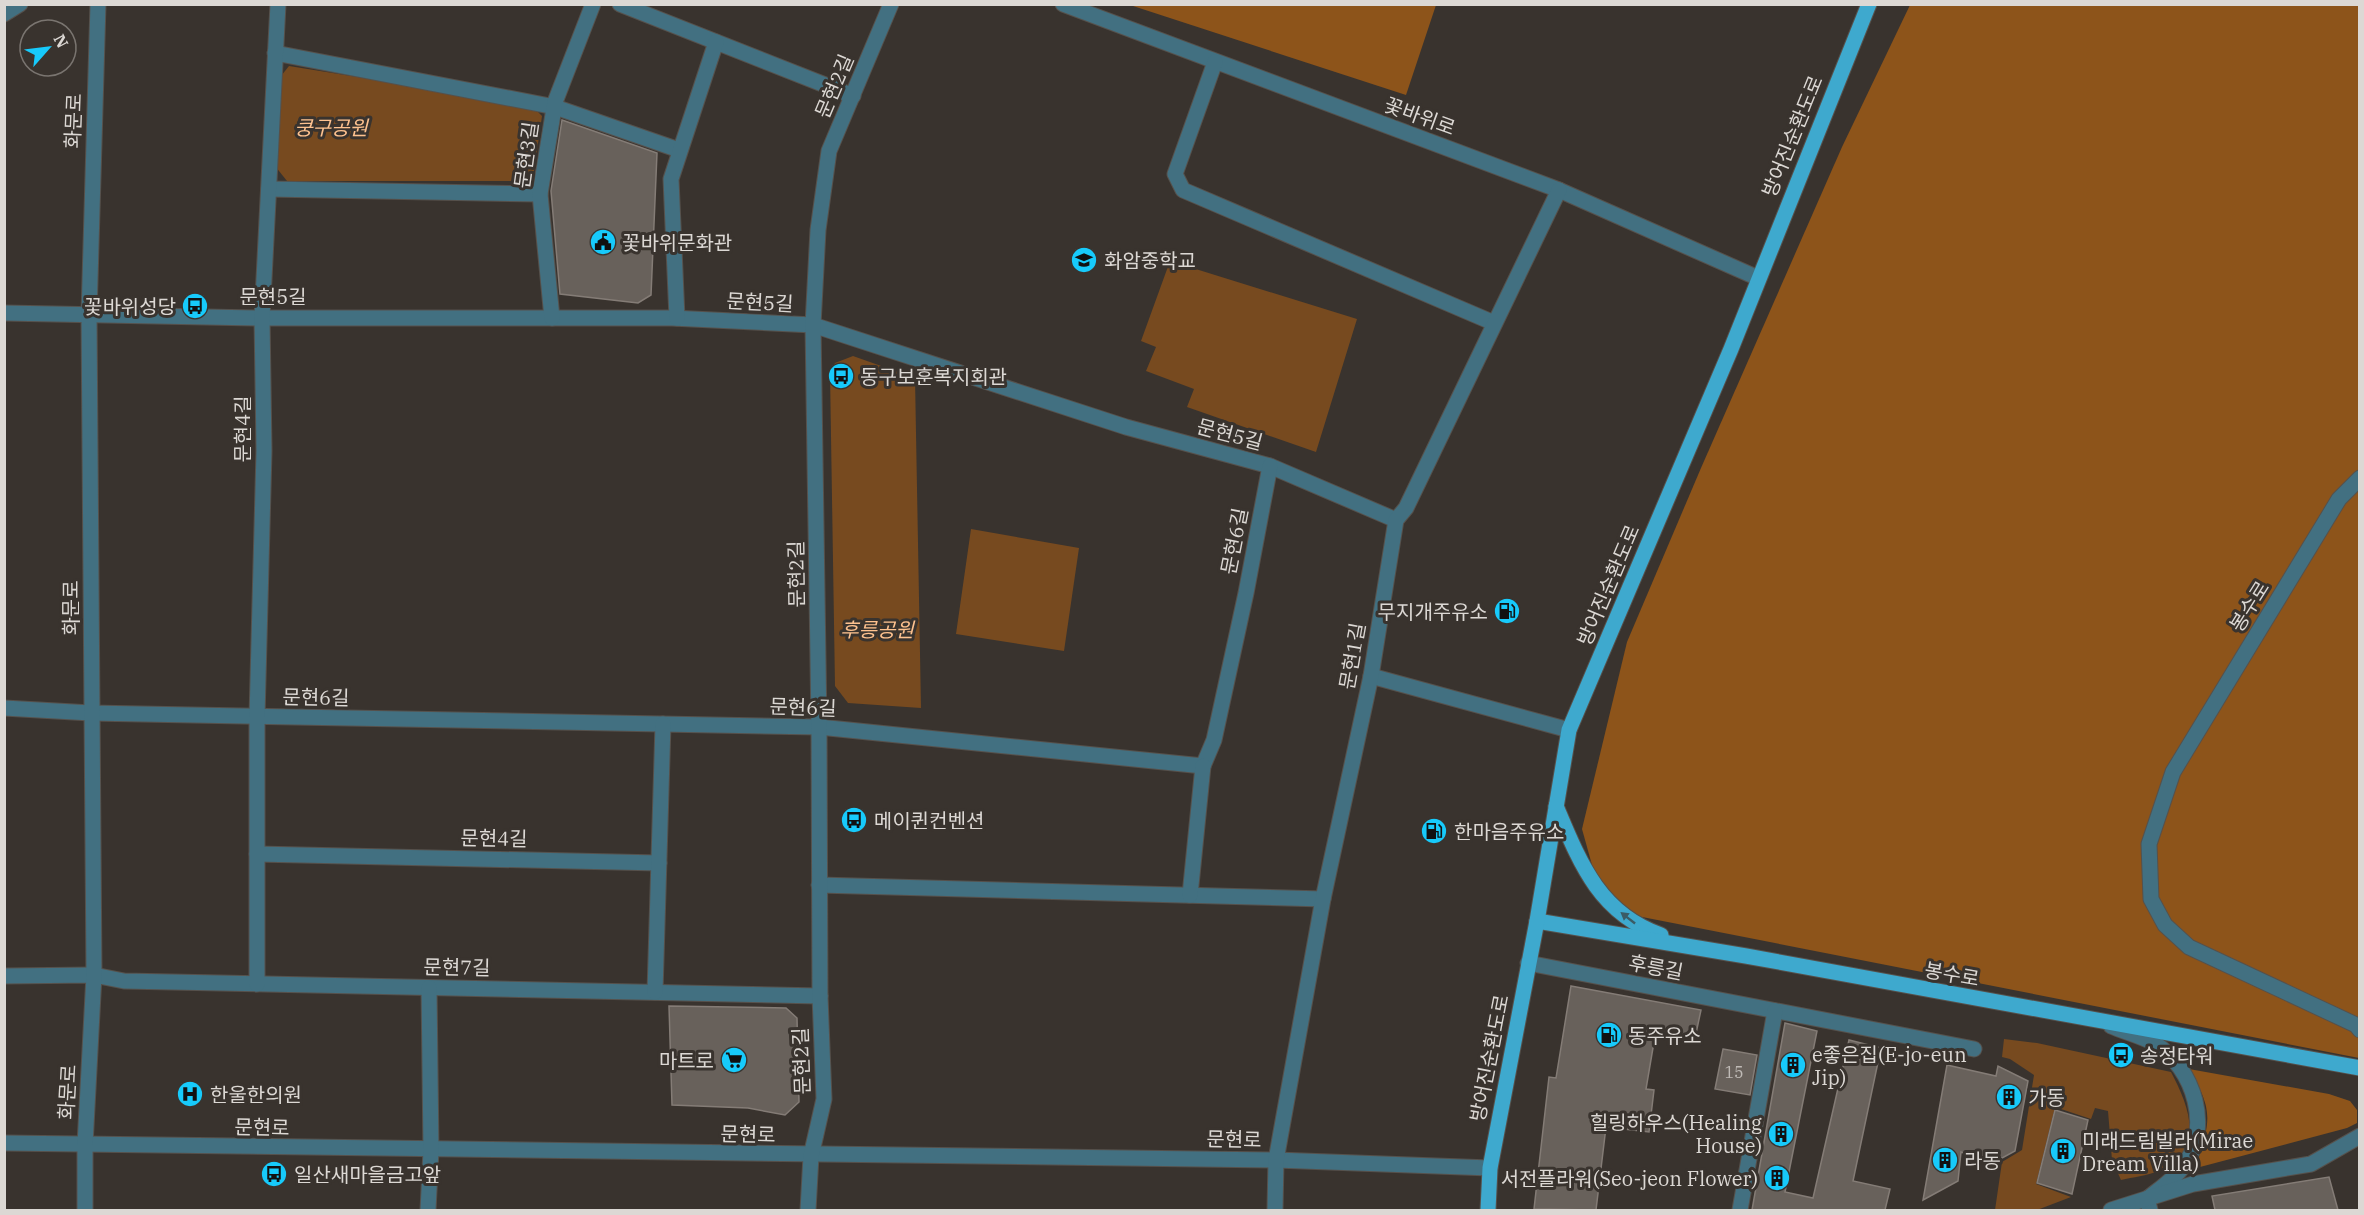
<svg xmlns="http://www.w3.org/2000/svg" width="2364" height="1215" viewBox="0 0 2364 1215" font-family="'IBM Plex Serif','Noto Sans KR',serif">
	<rect width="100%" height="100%" fill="#39332e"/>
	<!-- green -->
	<g fill="#774a1f">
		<path d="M289 66 531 105 542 116 534 171 522 181H287L275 166 277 81Z"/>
		<path d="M1170 261 1357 319 1316 452 1187 407 1194 389 1146 371 1156 347 1141 341Z"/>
		<path d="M853 356 915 378 921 708 848 703 835 686 830 373 835 363Z"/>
		<path d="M971 529 1079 548 1064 651 956 634Z"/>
		<path d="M2004 1039 2037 1043 2171 1072C2190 1108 2206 1150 2158 1171 2147 1176 2133 1177 2121 1180L2112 1160 2108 1111 2095 1108 2091 1119 2055 1107 2036 1184 2071 1197 2037 1210H1995L2002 1162 2022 1150 2034 1075 2010 1059 2002 1057Z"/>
	</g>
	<!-- forest -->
	<g fill="#8d541a">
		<path d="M1130 5H1436L1406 95Z"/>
		<path d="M1910 5H2359V1058L1637 916 1597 883 1582 829 1627 642 1701 468 1842 147Z"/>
		<path d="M2189 1069 2329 1094 2350 1101 2357 1110V1123L2347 1128 2200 1167 2197 1163C2211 1119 2213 1110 2189 1069Z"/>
	</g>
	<!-- building -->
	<g fill="#68615b" stroke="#847c76" stroke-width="1.5">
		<path d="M562 120 657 153 651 295 638 303 560 294 551 191Z"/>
		<path d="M1571 986 1701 1010 1695 1038 1656 1030 1646 1089 1654 1090 1649 1132 1606 1127 1596 1210 1534 1209 1549 1077 1556 1078Z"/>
		<path d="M669 1006 786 1008 797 1018 799 1102 785 1115 748 1108 672 1105Z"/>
		<path d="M1785 1023 1817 1031 1785 1192 1813 1198 1849 1040 1881 1048 1853 1181 1890 1189 1885 1210H1752Z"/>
		<path d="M1723 1049 1757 1055 1750 1095 1715 1089Z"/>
		<path d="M1947 1065 1996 1076 1998 1066 2028 1081 2015 1151 1993 1163 1961 1152 1958 1181 1923 1200Z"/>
		<path d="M2055 1110 2088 1120 2072 1194 2037 1183Z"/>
		<path d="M2329 1177 2338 1210H2215L2212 1196Z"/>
	</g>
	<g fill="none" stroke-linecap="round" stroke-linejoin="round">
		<!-- minor casing -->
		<g stroke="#56514c" stroke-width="17">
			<g id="minor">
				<path d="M620 4 853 96"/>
				<path d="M1063 4 1559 190 1758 278"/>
				<path d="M4 14 20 4"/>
				<path d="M275 53 555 107 679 150"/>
				<path d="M1215 62 1175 174 1183 190 1494 323"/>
				<path d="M269 189 540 194"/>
				<path d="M4 313 262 318H672L813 325 1126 427 1270 466 1396 520"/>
				<path d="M552 318 540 194 555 102 593 4"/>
				<path d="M677 318 671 179 716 42"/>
				<path d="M2360 478 2339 499 2173 772 2149 844 2151 899 2165 925 2189 947 2356 1025 2360 1030"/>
				<path d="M1371 676 1569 730"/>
				<path d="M4 708 91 713 819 727 1203 766 1214 740 1246 593 1270 466"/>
				<path d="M257 854 659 863"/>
				<path d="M819 885 1323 899"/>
				<path d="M1190 895 1203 766"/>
				<path d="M1528 963 1974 1049"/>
				<path d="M4 976 94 975 124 981 820 996"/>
				<path d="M257 984V717L264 451 262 318 278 4"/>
				<path d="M655 992 663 724"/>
				<path d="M2111 1026C2125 1032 2141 1036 2154 1043 2195 1068 2213 1130 2182 1168 2173 1180 2158 1190 2147 1199L2150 1210"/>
				<path d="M4 1143 1276 1160 1490 1168"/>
				<path d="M85 1210V1145L94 975 89 315 98 4"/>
				<path d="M428 1210 431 1150 429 988"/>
				<path d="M808 1210 811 1156 824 1099 820 996 819 727 813 325 818 230 829 151 891 4"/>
				<path d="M1275 1210 1276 1160 1323 899 1371 676 1396 520 1406 508 1559 190"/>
				<path d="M1740 1210 1775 1011"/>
				<path d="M2111 1210 2193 1184 2311 1164 2360 1136"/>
			</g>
		</g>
		<!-- major casing -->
		<g stroke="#56514c" stroke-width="17">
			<g id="major">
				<path d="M1556 806C1580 863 1599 913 1661 935"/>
				<path d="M1537 921 1746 956 2360 1068"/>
				<path d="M1488 1210 1490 1168 1537 921 1569 730 1731 349 1869 4"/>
			</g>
		</g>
		<!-- minor -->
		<use href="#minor" stroke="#427081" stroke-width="15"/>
		<!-- major -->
		<use href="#major" stroke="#3ea9ce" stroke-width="15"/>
	</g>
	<!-- one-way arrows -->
	<defs><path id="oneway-solid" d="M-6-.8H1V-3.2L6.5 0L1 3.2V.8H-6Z" transform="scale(1.5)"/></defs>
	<use fill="#3b5c66" href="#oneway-solid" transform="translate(1628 918) rotate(-142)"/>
	<!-- icons -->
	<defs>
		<g id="civic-disc" transform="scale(1.35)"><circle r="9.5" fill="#17cafb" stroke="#39332e"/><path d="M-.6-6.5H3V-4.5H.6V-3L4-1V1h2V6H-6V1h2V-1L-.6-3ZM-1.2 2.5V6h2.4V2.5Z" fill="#111"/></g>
		<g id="school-disc" transform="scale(1.35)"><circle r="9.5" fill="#17cafb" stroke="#39332e"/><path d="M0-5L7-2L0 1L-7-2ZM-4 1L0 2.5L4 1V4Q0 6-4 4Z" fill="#111"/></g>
		<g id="bus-disc" transform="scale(1.35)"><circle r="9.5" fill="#17cafb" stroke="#39332e"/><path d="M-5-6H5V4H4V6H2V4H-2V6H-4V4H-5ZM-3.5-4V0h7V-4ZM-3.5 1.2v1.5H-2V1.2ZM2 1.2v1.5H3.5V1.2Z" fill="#111"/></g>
		<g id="fuel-disc" transform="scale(1.35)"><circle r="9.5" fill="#17cafb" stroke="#39332e"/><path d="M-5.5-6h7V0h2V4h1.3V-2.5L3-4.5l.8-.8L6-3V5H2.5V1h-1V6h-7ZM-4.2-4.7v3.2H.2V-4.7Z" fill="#111"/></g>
		<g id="supermarket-disc" transform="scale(1.35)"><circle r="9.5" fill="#17cafb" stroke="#39332e"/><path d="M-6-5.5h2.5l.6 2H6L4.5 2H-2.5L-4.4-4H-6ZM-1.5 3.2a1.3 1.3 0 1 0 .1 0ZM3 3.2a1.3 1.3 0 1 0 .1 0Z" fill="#111"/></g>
		<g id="building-disc" transform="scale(1.35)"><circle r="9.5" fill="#17cafb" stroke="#39332e"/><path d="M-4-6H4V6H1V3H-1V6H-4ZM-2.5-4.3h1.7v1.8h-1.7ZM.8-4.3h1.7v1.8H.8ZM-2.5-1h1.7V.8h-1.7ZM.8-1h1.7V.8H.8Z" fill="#111"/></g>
		<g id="hospital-disc" transform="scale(1.35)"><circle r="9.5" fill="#17cafb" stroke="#39332e"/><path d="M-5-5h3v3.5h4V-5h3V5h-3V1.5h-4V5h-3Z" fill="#111"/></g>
	</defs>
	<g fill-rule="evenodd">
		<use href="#civic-disc" x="603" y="242"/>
		<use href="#school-disc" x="1084" y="260"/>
		<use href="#bus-disc" x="195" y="306"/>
		<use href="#bus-disc" x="841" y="376"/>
		<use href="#fuel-disc" x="1507" y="611"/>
		<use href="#bus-disc" x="854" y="820"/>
		<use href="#fuel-disc" x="1434" y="831"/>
		<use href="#fuel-disc" x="1609" y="1035"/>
		<use href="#bus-disc" x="2121" y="1055"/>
		<use href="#supermarket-disc" x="734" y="1060"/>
		<use href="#building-disc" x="1793" y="1065"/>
		<use href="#hospital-disc" x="190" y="1094"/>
		<use href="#building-disc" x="2009" y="1097"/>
		<use href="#building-disc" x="1781" y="1134"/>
		<use href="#building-disc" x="2063" y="1151"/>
		<use href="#building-disc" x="1945" y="1160"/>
		<use href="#bus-disc" x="274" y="1174"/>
		<use href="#building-disc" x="1777" y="1178"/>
	</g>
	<g text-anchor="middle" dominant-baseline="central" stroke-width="6" stroke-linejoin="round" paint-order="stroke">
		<!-- number labels -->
		<g font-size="16" fill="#bfbab6">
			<text x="1734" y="1072">15</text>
		</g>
		<!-- street labels -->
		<g font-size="20" fill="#dcd8d4" stroke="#39332e">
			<text transform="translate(834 86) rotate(-67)">문현2길</text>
			<text transform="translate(1420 116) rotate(20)">꽃바위로</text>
			<text transform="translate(73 121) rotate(-88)">화문로</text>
			<text transform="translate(1792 136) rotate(-68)">방어진순환도로</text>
			<text transform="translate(526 155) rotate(-82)">문현3길</text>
			<text x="273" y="296">문현5길</text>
			<text transform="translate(760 302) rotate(3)">문현5길</text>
			<text transform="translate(242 429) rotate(-90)">문현4길</text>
			<text transform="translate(1230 434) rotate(15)">문현5길</text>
			<text transform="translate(1234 541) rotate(-79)">문현6길</text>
			<text transform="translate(796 574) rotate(-91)">문현2길</text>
			<text transform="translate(1608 585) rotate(-67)">방어진순환도로</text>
			<text transform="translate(2249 606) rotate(-58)">봉수로</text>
			<text transform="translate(70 608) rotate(-90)">화문로</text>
			<text transform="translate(1352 656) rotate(-80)">문현1길</text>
			<text transform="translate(316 697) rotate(1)">문현6길</text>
			<text transform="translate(803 707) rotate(2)">문현6길</text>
			<text transform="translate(494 838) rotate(1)">문현4길</text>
			<text transform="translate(457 967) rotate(1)">문현7길</text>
			<text transform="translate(1656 967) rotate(11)">후릉길</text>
			<text transform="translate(1952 974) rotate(10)">봉수로</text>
			<text transform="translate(1489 1058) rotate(-79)">방어진순환도로</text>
			<text transform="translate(801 1061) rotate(-92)">문현2길</text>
			<text transform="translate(67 1092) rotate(-87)">화문로</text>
			<text transform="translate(262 1127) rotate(1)">문현로</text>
			<text transform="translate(748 1134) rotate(1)">문현로</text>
			<text transform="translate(1234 1139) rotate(1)">문현로</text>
		</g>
		<!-- park labels -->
		<g font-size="20" font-style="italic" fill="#fec28f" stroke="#39332e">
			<text x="331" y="127">쿵구공원</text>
			<text x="877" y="629">후릉공원</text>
		</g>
		<!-- poi labels -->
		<g font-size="20" fill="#dcd8d4" stroke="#39332e" text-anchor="start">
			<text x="622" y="242">꽃바위문화관</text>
			<text x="1104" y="260">화암중학교</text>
			<text x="176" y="306" text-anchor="end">꽃바위성당</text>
			<text x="860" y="376">동구보훈복지회관</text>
			<text x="1488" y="611" text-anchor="end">무지개주유소</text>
			<text x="874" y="820">메이퀸컨벤션</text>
			<text x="1454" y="831">한마음주유소</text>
			<text x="1628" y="1035">동주유소</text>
			<text x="1812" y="1054">e좋은집(E-jo-eun<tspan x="1812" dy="23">Jip)</tspan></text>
			<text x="2140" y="1055">송정타워</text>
			<text x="714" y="1060" text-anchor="end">마트로</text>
			<text x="210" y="1094">한울한의원</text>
			<text x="2028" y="1097">가동</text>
			<text x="1762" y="1122" text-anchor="end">힐링하우스(Healing<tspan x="1762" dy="23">House)</tspan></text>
			<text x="2082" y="1140">미래드림빌라(Mirae<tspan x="2082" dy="23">Dream Villa)</tspan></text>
			<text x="1964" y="1160">라동</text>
			<text x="294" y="1174">일산새마을금고앞</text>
			<text x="1758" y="1178" text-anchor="end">서전플라워(Seo-jeon Flower)</text>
		</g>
	</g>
	<!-- border -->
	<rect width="2364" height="1215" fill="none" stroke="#dcd8d4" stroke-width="12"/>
	<!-- north arrow -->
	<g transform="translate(48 48) rotate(62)"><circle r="28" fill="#39332e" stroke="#7a7570" stroke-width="1.5"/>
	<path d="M0-4.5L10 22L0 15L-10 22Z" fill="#17cafb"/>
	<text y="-9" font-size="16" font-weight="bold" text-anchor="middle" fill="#dcd8d4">N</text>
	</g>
</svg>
